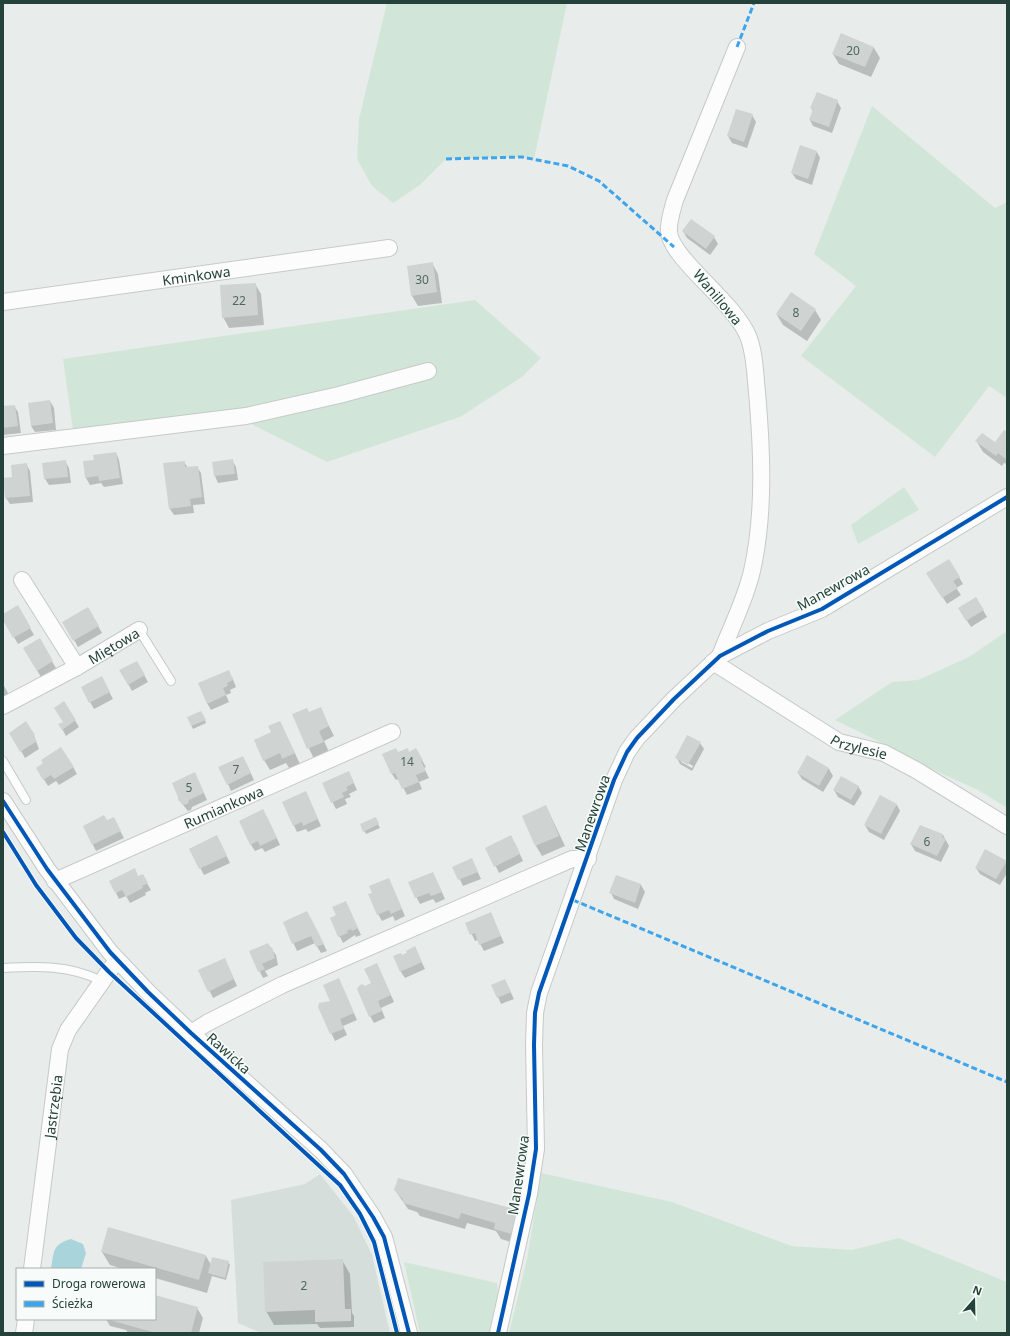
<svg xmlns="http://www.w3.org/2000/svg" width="1010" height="1336" viewBox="0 0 1010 1336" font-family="'Noto Sans',sans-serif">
	<rect width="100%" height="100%" fill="#e8edeb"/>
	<!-- built -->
	<path fill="#d6dedb" d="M320 1174 354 1217 372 1255 390 1333H261L238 1323 231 1200 305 1184Z"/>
	<!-- green -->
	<g fill="#d1e6d8">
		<path d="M387 3H567L534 159 522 157 446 159 420 185 393 203 372 186 357 159 359 119Z"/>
		<path d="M872 106 995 208 1007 202V398L989 386 935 457 801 356 856 286 814 254Z"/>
		<path d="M475 300 541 358 522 377 460 417 327 462 247 422 74 437 63 359Z"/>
		<path d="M904 487 919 510 858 544 851 525Z"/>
		<path d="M1007 631V808L978 790 914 761 896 750 835 720 892 682 918 680 969 657Z"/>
		<path d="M541 1173 672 1202 792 1246 852 1250 899 1238 1007 1282V1333H509L527 1259Z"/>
		<path d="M404 1262 497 1283 499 1301 492 1333H420Z"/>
	</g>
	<!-- water -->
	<path fill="#a9d4db" d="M71 1239 83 1244 86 1253 81 1269H51C54 1252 52 1244 71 1239Z"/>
	<!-- shadow -->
	<g fill="#0003" fill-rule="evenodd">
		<path d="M874 48 880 58 871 77 839 64 833 54Z"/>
		<path d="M837 101 841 108 832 133 813 126 810 120 813 111 811 108Z"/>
		<path d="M752 115 756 122 747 148 732 143 728 136Z"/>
		<path d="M817 152 820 158 812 185 796 179 792 173Z"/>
		<path d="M683 231 714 237 718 244 710 255 687 238Z"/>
		<path d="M432 263 438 274 442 303 418 306 412 296Z"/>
		<path d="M255 284 261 294 264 325 229 328 223 317Z"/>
		<path d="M815 310 821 320 807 341 783 325 777 315Z"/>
		<path d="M50 401 54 408 56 430 35 432 31 426Z"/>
		<path d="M14 406 18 412 21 433 3 435V407Z"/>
		<path d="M1007 434V464L1004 463 1002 466 983 452 977 442 996 444Z"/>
		<path d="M116 453 119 460 123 484 104 487 101 483 90 485 86 478 84 462 95 461Z"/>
		<path d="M232 460 236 467 238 480 218 483 215 476 213 463Z"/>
		<path d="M65 461 69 468 71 483 49 485 45 479Z"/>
		<path d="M184 462 188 468 197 467 201 473 205 504 193 505 194 513 174 515 170 509Z"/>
		<path d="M26 464 30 471 33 502 10 504 6 498 13 478Z"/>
		<path d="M959 577 963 584 956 588 961 595 947 604 932 580Z"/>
		<path d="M976 598 987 617 971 627 959 608Z"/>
		<path d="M18 607 34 635 18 644 3 618V615Z"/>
		<path d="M88 608 102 633 78 647 64 622Z"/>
		<path d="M39 640 56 668 41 677 24 648Z"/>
		<path d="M137 662 148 682 132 691 121 671Z"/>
		<path d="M232 677 236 687 230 690 231 693 226 695 229 702 211 710 207 703Z"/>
		<path d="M3 684 9 695 3 699Z"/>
		<path d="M105 684 113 699 94 709 82 688Z"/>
		<path d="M64 702 79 727 66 736 60 725 64 722Z"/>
		<path d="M320 708 334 736 324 741 329 752 314 759 293 715 309 713Z"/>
		<path d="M203 715 206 723 193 729 188 718Z"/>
		<path d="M280 722 300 764 289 768 286 763 270 770 264 760 272 733Z"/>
		<path d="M11 733 34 736 39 749 25 758Z"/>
		<path d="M700 743 704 749 692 771 680 764 677 758ZM681 759 693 766 692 768 681 762Z"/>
		<path d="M416 750 426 767 424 768 429 778 419 782 422 789 407 795 399 779 396 780 392 774 384 755 409 753Z"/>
		<path d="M807 756 829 769 833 776 823 792 802 779 798 773Z"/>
		<path d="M246 763 254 780 231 791 228 784Z"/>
		<path d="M73 767 77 774 59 785 56 781 48 786 37 768Z"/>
		<path d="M352 779 357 790 349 794 351 797 345 799 347 804 336 809 323 784Z"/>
		<path d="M198 780 207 800 192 807 191 810 188 811 179 800Z"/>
		<path d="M858 786 862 793 854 806 838 797 834 790Z"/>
		<path d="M306 792 321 826 308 832 306 829 297 832 283 802Z"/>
		<path d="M897 805 900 811 884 840 869 832 865 825Z"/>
		<path d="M546 806 565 846 542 856 536 846Z"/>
		<path d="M267 817 280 845 265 852 262 848 255 851 251 845Z"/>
		<path d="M375 818 380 828 366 834 361 825Z"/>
		<path d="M107 821 117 825 124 838 96 851 93 845Z"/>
		<path d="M921 826 943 835 949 846 941 862 915 851 911 844Z"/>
		<path d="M217 836 230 863 204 875 190 849Z"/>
		<path d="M515 843 523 861 499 873 487 848Z"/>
		<path d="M1006 861 1007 873 1000 885 980 874 976 868Z"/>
		<path d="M475 866 481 879 463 886 454 867Z"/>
		<path d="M433 873 445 899 436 903 433 899 420 904 409 883Z"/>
		<path d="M142 875 151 890 145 893 146 895 130 903 126 896 119 899 116 893Z"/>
		<path d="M617 876 641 885 645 892 638 909 614 899 611 893Z"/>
		<path d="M392 886 405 916 395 921 393 916 382 921 378 914Z"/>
		<path d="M346 903 361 935 356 937 355 935 343 943 331 919 337 916Z"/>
		<path d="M491 914 504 943 484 951 478 940 475 941 467 924Z"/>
		<path d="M311 919 327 951 321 953 315 943 297 951 284 922Z"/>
		<path d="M268 944 276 955 278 965 265 971 268 976 263 978 250 952Z"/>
		<path d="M415 948 425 969 405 978 401 972 402 956Z"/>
		<path d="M228 966 237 986 213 998 200 971Z"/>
		<path d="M380 971 394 1002 381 1008 385 1018 374 1023 370 1016 364 987 372 984Z"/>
		<path d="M342 986 357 1020 343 1026 347 1035 335 1041 319 1007 332 1002Z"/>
		<path d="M508 987 514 999 501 1004 498 997Z"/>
		<path d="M395 1190 523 1221 518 1244 501 1239 496 1231 467 1223 465 1229 420 1216 417 1212 408 1209Z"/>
		<path d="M102 1252 206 1256 211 1265 228 1262 230 1265 226 1280 212 1276 207 1293 155 1278V1269H123L110 1265Z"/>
		<path d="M342 1260 350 1274 352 1313 354 1316V1327L320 1328 317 1324 274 1325 266 1311Z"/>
		<path d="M155 1296 197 1308 203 1318 199 1333H128L126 1330 110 1326 106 1319H155Z"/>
	</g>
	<!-- building -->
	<g fill="#cfd4d2">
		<path d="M841 33 874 47 865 67 832 54Z"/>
		<path d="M817 92 838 100 829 127 809 120 813 109 810 108Z"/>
		<path d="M736 109 753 114 744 142 727 136Z"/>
		<path d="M800 145 817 151 808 179 791 173Z"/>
		<path d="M691 219 715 236 706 249 682 231Z"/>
		<path d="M433 262 437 292 411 296 407 266Z"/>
		<path d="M256 283 258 315 222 318 220 285Z"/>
		<path d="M791 292 816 309 801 331 776 314Z"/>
		<path d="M50 400 53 423 31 426 28 403Z"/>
		<path d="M15 405 18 426 3 428V406Z"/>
		<path d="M1004 430 1007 432V460L998 453 996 456 975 441 982 433 995 442Z"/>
		<path d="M116 452 120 478 99 481 98 476 85 478 83 461 94 460 93 455Z"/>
		<path d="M233 459 235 474 214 476 212 462Z"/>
		<path d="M66 460 68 477 44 479 42 463Z"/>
		<path d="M185 461V467L198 466 202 497 190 499 191 506 169 509 163 463Z"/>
		<path d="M27 463 30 496 5 498 3 478 12 477 11 465Z"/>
		<path d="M949 559 960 577 953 581 958 588 942 598 926 573Z"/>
		<path d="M976 597 984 610 966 621 958 608Z"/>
		<path d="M18 605 31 628 13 638 3 620V614Z"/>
		<path d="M88 607 99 626 73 641 62 622Z"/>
		<path d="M40 638 53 661 37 671 23 648Z"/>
		<path d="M137 661 145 675 128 685 119 670Z"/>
		<path d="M229 670 233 680 227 683 228 686 223 688 226 695 207 704 198 683Z"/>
		<path d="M102 676 110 692 89 703 81 687Z"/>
		<path d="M64 701 76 720 62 730 58 724 63 722 54 708Z"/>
		<path d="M321 707 329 726 319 731 324 742 307 749 292 714 307 708 309 712Z"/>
		<path d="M201 711 206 720 191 726 187 717Z"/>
		<path d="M26 721 35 735 33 737 37 741 20 752 9 733Z"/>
		<path d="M280 721 295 753 282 759 280 753 263 761 254 740 271 732 268 726Z"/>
		<path d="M687 735 701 742 688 765 675 758Z"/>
		<path d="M61 747 74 767 54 779 51 775 43 780 36 768 43 763 41 760Z"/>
		<path d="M396 748 398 752 408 748 409 752 416 748 423 760 421 761 426 771 416 775 419 782 402 789 395 773 391 774 382 754Z"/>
		<path d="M807 755 829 768 819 786 797 773Z"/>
		<path d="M243 756 251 773 227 785 218 767Z"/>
		<path d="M349 771 354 783 346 787 348 790 342 793 344 797 331 803 322 783Z"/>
		<path d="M195 772 204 793 189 800 188 804 183 805 178 800V797L172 783Z"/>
		<path d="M841 776 859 786 851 800 833 790Z"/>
		<path d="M306 791 318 819 303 826 302 822 293 826 282 802Z"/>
		<path d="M880 795 897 804 881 834 864 825Z"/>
		<path d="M546 805 559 836 535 846 522 816Z"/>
		<path d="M263 809 277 838 260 846 258 841 250 845 239 821Z"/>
		<path d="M104 815 107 820 114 817 121 831 92 845 83 826Z"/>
		<path d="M376 817 379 824 363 832 360 824Z"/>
		<path d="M920 825 943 834 942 837 946 839 937 856 910 844Z"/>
		<path d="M217 835 227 856 199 869 189 849Z"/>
		<path d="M511 835 520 854 494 867 485 848Z"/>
		<path d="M985 849 1007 861 996 879 975 868Z"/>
		<path d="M472 858 478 872 458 880 452 867Z"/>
		<path d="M135 868 138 876 143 874 148 883 142 886 143 888 126 897 122 890 115 893 109 881Z"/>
		<path d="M433 872 442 892 431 896 429 893 415 898 408 882Z"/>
		<path d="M616 875 641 884 635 903 609 893Z"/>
		<path d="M389 878 402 909 391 914 389 910 377 915 368 894 372 893 369 886Z"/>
		<path d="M346 901 358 928 352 931 351 929 347 931 348 933 338 937 330 918 336 915 332 907Z"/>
		<path d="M307 911 324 944 316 947 311 936 292 944 283 922Z"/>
		<path d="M491 912 501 936 479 945 475 933 470 935 465 923Z"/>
		<path d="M268 943 270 948 272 947 275 958 262 964 265 969 258 972 249 951Z"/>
		<path d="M415 946 422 962 400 972 393 956 401 953 402 955 407 953 406 951Z"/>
		<path d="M225 958 234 979 208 992 198 970Z"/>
		<path d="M377 963 391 995 378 1001 382 1011 369 1017 357 989 359 986 362 984 365 986 371 983 364 969Z"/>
		<path d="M339 978 354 1013 340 1019 344 1029 330 1034 318 1007 319 1003 330 1001 323 985Z"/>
		<path d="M505 979 511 992 497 998 491 985Z"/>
		<path d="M398 1178 518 1210 512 1234 494 1229 495 1223 461 1213 459 1219 403 1203V1199L394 1190Z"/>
		<path d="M108 1227 206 1255 199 1280 101 1252Z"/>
		<path d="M212 1257 229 1261 225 1278 208 1273Z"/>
		<path d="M343 1259 345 1309H351V1321L315 1322V1310L265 1312 263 1262Z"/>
		<path d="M155 1295 198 1307 191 1333H156L106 1319H155Z"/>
	</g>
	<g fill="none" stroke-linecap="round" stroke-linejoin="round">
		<!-- lane casing -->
		<g stroke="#c5cac8" stroke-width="10">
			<g id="lane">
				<path d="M139 630 171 681"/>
				<path d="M3 761 26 800"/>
				<path d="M3 968C39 966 69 965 102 981"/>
			</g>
		</g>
		<!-- street casing -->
		<g stroke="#c5cac8" stroke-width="18">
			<g id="street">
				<path id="s1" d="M3 302 389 248"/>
				<path d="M3 446 246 416 339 395 428 371"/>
				<path d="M22 580 77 667"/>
				<path d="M720 656C731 627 745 601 752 571 765 513 762 450 757 392 755 374 755 353 748 336 734 302 673 260 669 233 668 222 672 211 675 200L737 47"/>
				<path id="s2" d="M713 662 839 742 884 753 916 770 1007 826"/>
				<path id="s3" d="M3 706 77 667 139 630"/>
				<path d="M3 801 47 869 110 952 148 992 191 1033 321 1150 344 1174 373 1217 384 1237 409 1333"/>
				<path id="s4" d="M55 881 392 732"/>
				<path d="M191 1033 207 1023 282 985 572 859H588"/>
				<path id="s5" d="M32 1269 60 1049 68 1030 117 960"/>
				<path d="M24 1333 26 1319"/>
				<path d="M498 1333 529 1194 536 1149 534 1045 535 1013 539 993 614 780 627 752 637 738 674 699 720 656 768 631 822 609 1007 497"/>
			</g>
		</g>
		<!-- path -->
		<path stroke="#c3ccca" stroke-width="2.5" stroke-dasharray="2 3" stroke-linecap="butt" d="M3 832C30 876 58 919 94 956"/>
		<!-- lane -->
		<use href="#lane" stroke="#fcfcfc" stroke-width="8"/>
		<!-- street -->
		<use href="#street" stroke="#fcfcfc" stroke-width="16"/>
		<!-- quiet -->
		<g stroke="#3ea4ec" stroke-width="3" stroke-dasharray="6 3" stroke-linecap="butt">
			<path d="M737 47 754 3"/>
			<path d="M446 159 522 157 568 166 599 181 674 247"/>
			<path d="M573 900 1007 1082"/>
		</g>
		<!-- cycleway casing -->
		<g stroke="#f7fbf9" stroke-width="6">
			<g id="cycleway">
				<path d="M3 801 47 869 110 952 148 992 191 1033 321 1150 344 1174 373 1217 384 1237 409 1333"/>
				<path d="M3 832 36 885 76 938 109 972 340 1185 360 1214 374 1242 397 1333"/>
				<path d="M498 1333 529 1194 536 1149 534 1045 535 1013 539 993 614 780 627 752 637 738 674 699 720 656 768 631 822 609 1007 497"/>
			</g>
		</g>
		<!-- cycleway -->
		<use href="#cycleway" stroke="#0057b8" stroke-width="4"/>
	</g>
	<g text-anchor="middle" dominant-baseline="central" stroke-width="3" stroke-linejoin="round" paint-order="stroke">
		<!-- number labels -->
		<g font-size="12" fill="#506761">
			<text x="853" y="50">20</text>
			<text x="422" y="279">30</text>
			<text x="239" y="300">22</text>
			<text x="796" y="312">8</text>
			<text x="407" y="761">14</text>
			<text x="236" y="769">7</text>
			<text x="189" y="787">5</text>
			<text x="927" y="841">6</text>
			<text x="304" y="1285">2</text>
		</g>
		<!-- street labels -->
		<g font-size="14" fill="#24423a" stroke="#f7fbf9">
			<text stroke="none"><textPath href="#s1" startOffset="195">Kminkowa</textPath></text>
			<text transform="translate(718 297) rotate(50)">Waniliowa</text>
			<text transform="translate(833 587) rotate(-29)">Manewrowa</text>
			<text stroke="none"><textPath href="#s3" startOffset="126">Miętowa</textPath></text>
			<text stroke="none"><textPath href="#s2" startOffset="170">Przylesie</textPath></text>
			<text stroke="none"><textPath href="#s4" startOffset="184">Rumiankowa</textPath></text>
			<text transform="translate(592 813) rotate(-71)">Manewrowa</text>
			<text transform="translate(229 1053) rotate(42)">Rawicka</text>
			<text stroke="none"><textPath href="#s5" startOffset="164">Jastrzębia</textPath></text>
			<text transform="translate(518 1175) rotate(-82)">Manewrowa</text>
		</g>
	</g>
	<!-- border -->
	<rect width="1010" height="1336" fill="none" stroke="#24423a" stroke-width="8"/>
	<!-- legend -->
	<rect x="16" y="1268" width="140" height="52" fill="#f7fbf9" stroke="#a3b1ad"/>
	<rect x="24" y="1281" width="20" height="6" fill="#0057b8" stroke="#a3b1ad"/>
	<text x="52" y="1288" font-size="12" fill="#24423a">Droga rowerowa</text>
	<rect x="24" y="1301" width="20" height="6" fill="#3ea4ec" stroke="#a3b1ad"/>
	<text x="52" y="1308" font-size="12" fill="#24423a">Ścieżka</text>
	<!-- north arrow -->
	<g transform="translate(974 1300) rotate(20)" stroke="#f7fbf9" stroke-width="3" paint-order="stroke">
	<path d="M0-3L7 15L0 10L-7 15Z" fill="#24423a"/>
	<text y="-6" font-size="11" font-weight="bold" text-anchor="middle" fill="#24423a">N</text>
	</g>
</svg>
